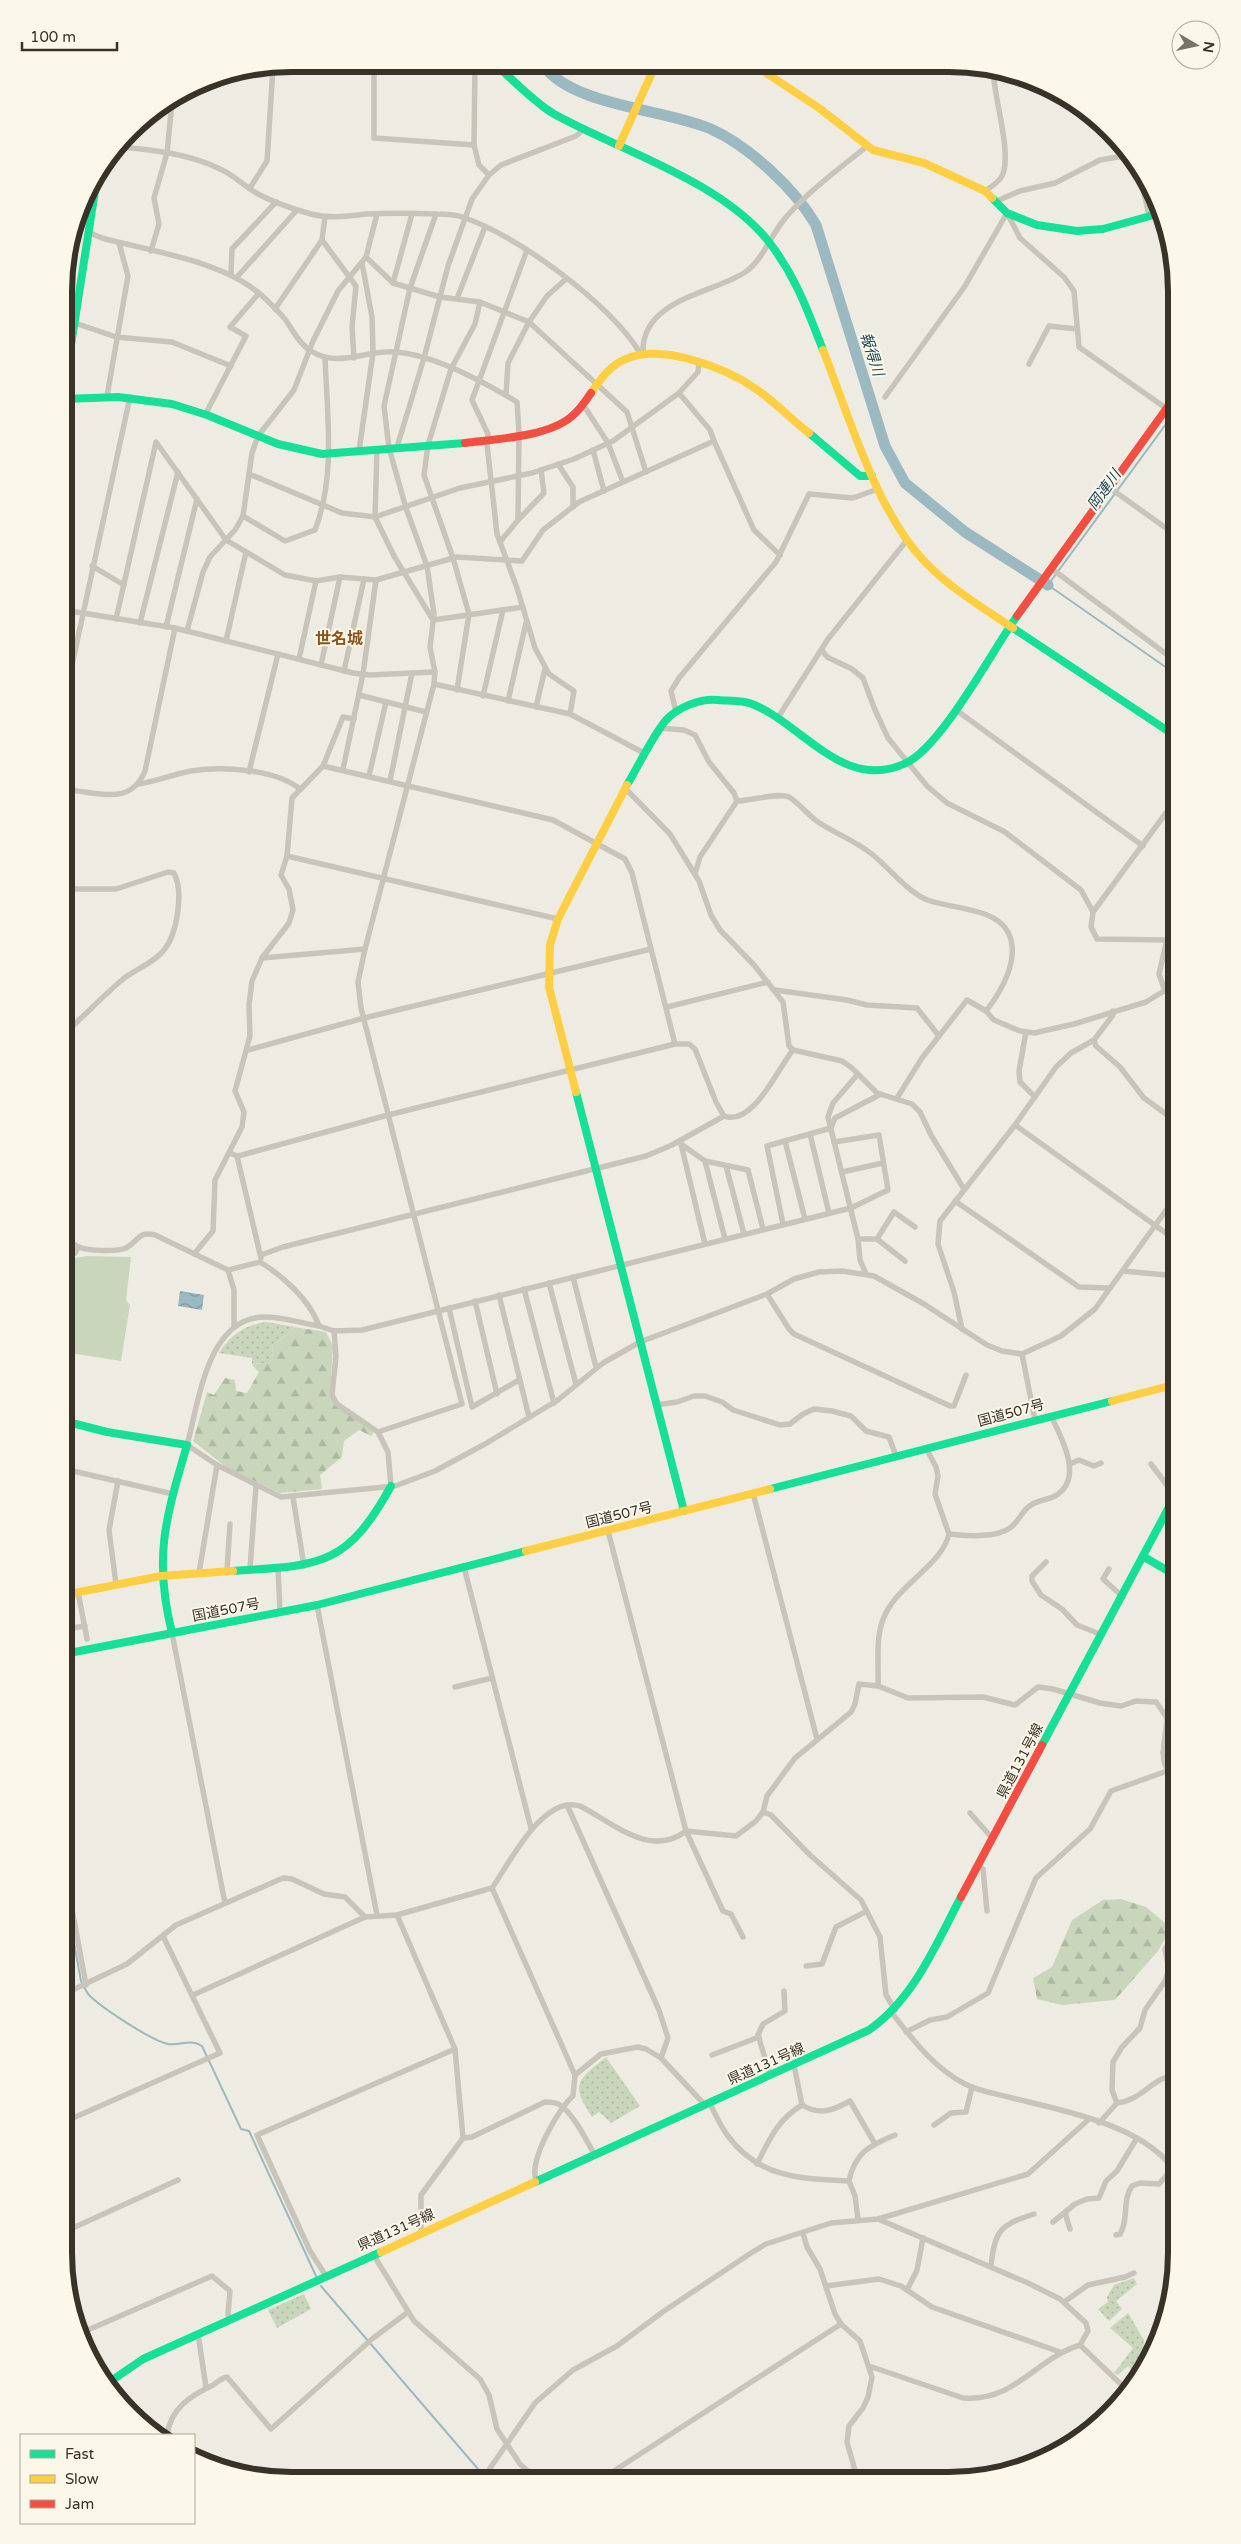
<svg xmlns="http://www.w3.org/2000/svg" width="1241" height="2544" viewBox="0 0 1241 2544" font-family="'Varela Round','Noto Sans JP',sans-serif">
	<defs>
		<pattern id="grass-dots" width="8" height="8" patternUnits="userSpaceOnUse" patternTransform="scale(1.25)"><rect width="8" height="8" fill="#cad6bb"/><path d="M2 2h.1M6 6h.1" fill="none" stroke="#aeb8a1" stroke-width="1.8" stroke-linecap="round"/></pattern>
		<pattern id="forest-firs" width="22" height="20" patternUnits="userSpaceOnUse" patternTransform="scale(1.25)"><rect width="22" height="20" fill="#cad6bb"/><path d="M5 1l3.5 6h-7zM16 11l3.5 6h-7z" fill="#aeb8a1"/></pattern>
		<pattern id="water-waves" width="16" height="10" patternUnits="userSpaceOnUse" patternTransform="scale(1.25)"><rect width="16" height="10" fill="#9cb8c1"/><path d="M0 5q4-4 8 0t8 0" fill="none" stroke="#80969d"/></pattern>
	</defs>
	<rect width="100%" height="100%" fill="#eeece2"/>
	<!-- grass -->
	<g fill="url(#grass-dots)">
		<path d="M267 1322 295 1327 285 1337 273 1344 272 1359 268 1364 252 1363V1358L219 1353C230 1335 246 1324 267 1322Z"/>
		<path d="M606 2057 640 2106 611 2123 599 2112 592 2117C570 2083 577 2081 606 2057Z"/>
		<path d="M1134 2278 1137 2284 1116 2301 1122 2309 1109 2321 1098 2309 1108 2302 1107 2297 1114 2285Z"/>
		<path d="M304 2294 311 2309 277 2328 268 2310Z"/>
		<path d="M1128 2313 1144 2340 1143 2352 1151 2353 1143 2366 1135 2373 1128 2366 1118 2375 1114 2373 1133 2348 1110 2328Z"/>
	</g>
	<!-- forest -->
	<g fill="url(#forest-firs)">
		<path d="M295 1327 326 1332 333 1346 330 1395 374 1432 371 1436 359 1430 344 1441 342 1457 320 1475 322 1489 280 1493 226 1467 193 1441 207 1392 214 1395 225 1378 235 1380 236 1391 247 1393 259 1372 253 1366 252 1363 268 1364 272 1359 273 1344 285 1337Z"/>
		<path d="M1121 1899 1146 1907 1171 1928 1158 1951 1115 2000 1062 2005 1037 1999 1033 1978 1052 1967 1072 1920 1103 1900Z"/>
	</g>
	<!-- park -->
	<path fill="#cad6bb" d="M87 1256 131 1257 126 1300 130 1305 121 1361 64 1352V1260Z"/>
	<!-- water -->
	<path fill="url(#water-waves)" d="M180 1291 204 1295 202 1310 178 1306Z"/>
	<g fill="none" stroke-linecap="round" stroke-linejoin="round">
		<!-- stream -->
		<g stroke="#9cb8c1" stroke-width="2">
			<path d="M1177 675 1048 585 1177 409"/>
			<path d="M64 1888 81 1981C84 1986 86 1993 91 1997 104 2009 152 2041 168 2044 181 2046 190 2038 202 2046L241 2129 249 2131 316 2276"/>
			<path d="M321 2286 484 2476"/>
		</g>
		<!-- river -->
		<path stroke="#9cb8c1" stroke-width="11" d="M543 65C572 106 665 109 711 129 749 146 795 189 816 225L885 446 905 483 965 532 1048 585"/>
		<!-- street -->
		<g stroke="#c8c4ba" stroke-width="5.5">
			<path d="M374 64V138L474 145"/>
			<path d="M475 65 474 145 479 165 489 175"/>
			<path d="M121 147C154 150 190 154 220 169 234 175 245 187 258 194 275 203 293 209 311 214 330 219 348 216 367 214 390 213 413 213 436 214 444 214 454 214 462 217 516 234 612 305 640 353"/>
			<path d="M1137 163 1148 211 1156 214"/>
			<path d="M250 188 267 161 273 67"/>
			<path d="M985 191C991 187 998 183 1002 176 1013 154 993 96 993 68"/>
			<path d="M997 201 1020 191 1055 183 1100 160 1130 155"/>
			<path d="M84 204 94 206"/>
			<path d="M1007 213 1020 238 1064 277 1074 291 1079 347 1177 416"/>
			<path d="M90 233 102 238C150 251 216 260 255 290 266 298 276 309 285 319 292 329 300 345 311 351 339 369 366 349 396 352 435 355 484 382 517 402L519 433 518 520 500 542"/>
			<path d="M322 240 356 286 352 327 354 358"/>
			<path d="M527 250 472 400 488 434 487 444 497 534 517 588 535 648 549 674 574 691 570 714"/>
			<path d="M151 251 159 224 154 198 167 153 172 102"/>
			<path d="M366 257 393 283 440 297 480 302 529 322 627 412 646 472"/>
			<path d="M231 274 232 249 276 202"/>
			<path d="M237 277 297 210"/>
			<path d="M393 283 412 214"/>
			<path d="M458 296 485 227"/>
			<path d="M64 303 78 306"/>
			<path d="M275 309 322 240 325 217"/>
			<path d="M75 323 116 337 172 342 231 366"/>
			<path d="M643 352C642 300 710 294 744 273 764 260 771 233 787 216 811 189 839 169 867 146"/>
			<path d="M1029 364 1049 326 1077 329"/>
			<path d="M506 395 508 363 529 322 547 296 566 279"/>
			<path d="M107 396 128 276 119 243"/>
			<path d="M885 397 965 286 1007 213"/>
			<path d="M584 406 608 443 623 482"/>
			<path d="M205 415 246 336 230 327 259 293"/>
			<path d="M714 441 754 530 780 555"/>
			<path d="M397 447 424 358 448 266 472 199 489 175 501 165 576 136 583 130"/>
			<path d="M377 449 375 517 394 556 433 620 523 607"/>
			<path d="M593 450 604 491"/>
			<path d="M359 451 373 353 372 317 362 263"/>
			<path d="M558 464 573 487V507"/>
			<path d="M249 474 342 513 375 517 460 488 532 473 574 459 613 441 679 393 698 372 699 363"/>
			<path d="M1110 488 1177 536"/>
			<path d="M243 516 285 541 315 530C336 476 327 414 325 357"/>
			<path d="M518 520 544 493 541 470"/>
			<path d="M92 566 124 585"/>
			<path d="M1052 569 1177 662"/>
			<path d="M64 610 175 628 353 673 369 675 435 672"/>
			<path d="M116 619 156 442 226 540 285 575 316 581 340 577 376 580 457 557 522 561 543 530 579 502 714 441 710 430 679 393"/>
			<path d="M140 623 178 472"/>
			<path d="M166 627 197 499"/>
			<path d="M187 631 203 572 210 557 235 530 243 516 252 453 258 436 294 390 313 341 338 291 366 257 377 214"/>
			<path d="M226 641 246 552"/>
			<path d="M822 650 827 657 852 669 863 678 875 710 888 738 927 786 947 803 1005 832 1081 890 1093 912 1091 927 1097 939 1167 940 1159 974 1165 991 1177 998"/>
			<path d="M299 659 316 581"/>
			<path d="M321 665 340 577"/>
			<path d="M344 671 364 579"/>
			<path d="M434 684 570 714 644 753"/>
			<path d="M457 690 469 614 453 558 424 475 428 445 451 369 475 324 480 302"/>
			<path d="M359 695 426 712"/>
			<path d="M483 696 503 610"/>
			<path d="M508 701 526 623"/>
			<path d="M64 702 130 397"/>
			<path d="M536 707 545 669"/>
			<path d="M956 710 1143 846"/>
			<path d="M676 712 671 691 679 678 776 562 809 494 853 498 878 489"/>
			<path d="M777 719 828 639 907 540"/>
			<path d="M659 728 684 730 695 735 709 762 734 793 737 801 700 857 695 874"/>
			<path d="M323 766 343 717 354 719"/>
			<path d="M343 769 363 674 376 580"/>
			<path d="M249 772 278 654"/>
			<path d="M369 776 386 702"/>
			<path d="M390 781 412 673"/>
			<path d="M138 784C156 782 173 774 191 771 222 766 275 769 300 789"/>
			<path d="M625 788 670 834 699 881 711 915 720 930 754 965 783 1002 789 1046 793 1050 842 1061 852 1068 877 1093 912 1104 920 1112 931 1135 964 1189"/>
			<path d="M64 790C95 790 129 809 145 771L175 628"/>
			<path d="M737 801C750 801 779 792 789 797 799 803 808 815 818 822 836 834 856 841 873 855 890 869 905 889 925 899 948 909 995 907 1008 932 1021 957 1002 991 986 1011"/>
			<path d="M287 856 558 919"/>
			<path d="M1093 912 1177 798"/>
			<path d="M1167 940 1177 911"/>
			<path d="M262 958 365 949"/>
			<path d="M775 990 847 1000 867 1005 917 1008 939 1036"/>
			<path d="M667 1007 768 982"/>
			<path d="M1026 1032 1019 1071 1020 1082 1035 1097"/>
			<path d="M64 1034C84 1016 103 996 123 979 136 969 154 963 164 950 177 934 184 892 174 873L168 872 116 889H64"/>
			<path d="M1094 1040 1096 1046 1120 1067 1144 1098 1177 1122"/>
			<path d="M248 1050 364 1018 651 949"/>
			<path d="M858 1074 833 1103 828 1117 858 1239 860 1260 866 1274"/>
			<path d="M897 1098 922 1058 967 1000 986 1011 994 1020 1020 1031 1034 1033 1074 1024 1146 1002 1177 983"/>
			<path d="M1015 1125 1177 1241"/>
			<path d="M810 1134 829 1213"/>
			<path d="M785 1141 805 1219"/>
			<path d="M681 1144 705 1161 748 1170 763 1229"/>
			<path d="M681 1144 705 1244"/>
			<path d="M230 1153 237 1156 242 1155 388 1115 675 1044H689L695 1049 716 1102 724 1116C753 1127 778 1068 793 1050"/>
			<path d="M237 1156 261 1258"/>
			<path d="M705 1161 725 1239"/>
			<path d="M726 1166 744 1234"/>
			<path d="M842 1172 883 1163"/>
			<path d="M955 1201 1079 1287 1110 1288"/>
			<path d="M783 1224 767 1146 831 1128 835 1118 881 1094"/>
			<path d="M64 1234C68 1238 73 1245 79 1247 88 1251 117 1252 126 1248 140 1241 136 1231 155 1235L228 1270 260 1262C283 1276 310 1300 319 1326L334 1331 362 1330 851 1208 888 1190 879 1135 834 1142"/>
			<path d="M858 1239H877L905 1261"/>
			<path d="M877 1239 894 1212 915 1227"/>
			<path d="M194 1254 213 1231 215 1180 242 1127 244 1112 235 1091 250 1036 249 1005 252 981 262 958 289 923 293 910 289 889 281 875 287 856 292 798 323 766 553 820 625 859 632 873 675 1044"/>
			<path d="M261 1255 283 1247 646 1156 672 1145 724 1116"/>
			<path d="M64 1256 75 1253 78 1247"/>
			<path d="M228 1270 234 1290V1326"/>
			<path d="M1123 1271 1177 1276"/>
			<path d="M573 1277 596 1367"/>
			<path d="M549 1283 576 1384"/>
			<path d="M524 1289 554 1403"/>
			<path d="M767 1294 789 1329 794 1334 950 1406H954L966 1375"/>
			<path d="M499 1295 529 1417"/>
			<path d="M475 1301 497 1394"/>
			<path d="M449 1308 472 1407 519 1380"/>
			<path d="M319 1326C301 1323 283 1317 265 1317 207 1317 199 1402 187 1445L217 1465 281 1497 395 1486 435 1471 485 1444 558 1400 603 1363 640 1342 767 1294 794 1279 819 1272 842 1271 874 1276 924 1304 987 1345 1002 1351 1022 1354 1061 1336 1095 1309 1177 1195"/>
			<path d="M962 1329 954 1292 938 1244 940 1221 1015 1125 1056 1067 1071 1053 1094 1040 1113 1015V1011"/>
			<path d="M334 1331 336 1356 332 1395 337 1404 378 1432 388 1452 391 1486"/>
			<path d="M1022 1354 1035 1420"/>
			<path d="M656 1405 677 1402 694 1396H705L722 1402 733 1410 780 1425 790 1424 803 1414 814 1409 832 1411 851 1416 866 1431 889 1437 896 1456"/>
			<path d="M378 1432 462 1404 361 1008 358 982 365 949 434 684 435 672 430 647 434 614 427 566 406 508 389 448 384 406 410 288 436 214"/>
			<path d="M1070 1464 1079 1460 1094 1466 1101 1463"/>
			<path d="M1151 1464 1175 1496"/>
			<path d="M64 1469 173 1494"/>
			<path d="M64 1487 68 1470"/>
			<path d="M753 1493 817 1739"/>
			<path d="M293 1497 304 1566"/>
			<path d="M608 1531 686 1831 723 1911 731 1914 743 1937"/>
			<path d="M949 1534C965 1536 996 1538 1010 1528 1017 1523 1021 1514 1027 1508 1037 1499 1046 1501 1055 1496 1085 1479 1061 1437 1051 1416"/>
			<path d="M64 1559 71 1593"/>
			<path d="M1046 1562 1032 1576V1581L1041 1595 1062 1609 1077 1625 1102 1635"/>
			<path d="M464 1567 531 1828"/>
			<path d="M278 1568 280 1612"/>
			<path d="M250 1569 256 1485"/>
			<path d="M1109 1569 1103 1579 1123 1597"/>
			<path d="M227 1571 230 1524"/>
			<path d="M199 1573 217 1465"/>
			<path d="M116 1584 109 1530 118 1481"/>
			<path d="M78 1592 87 1639"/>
			<path d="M317 1605 377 1915"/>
			<path d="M72 1628 85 1626"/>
			<path d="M172 1633 225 1903"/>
			<path d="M1174 1676 1177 1679"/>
			<path d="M878 1686C879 1664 875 1637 884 1617 898 1584 942 1565 949 1534L935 1494 938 1476 936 1467 926 1448"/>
			<path d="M455 1687 492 1678"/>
			<path d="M1163 1753 1177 1750"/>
			<path d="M1173 1775C1175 1784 1173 1804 1177 1809"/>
			<path d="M567 1805 659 2010 668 2038 661 2058"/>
			<path d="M763 1812 771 1815 810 1855 861 1900 880 1937 886 1995 895 2010"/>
			<path d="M970 1813 993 1839"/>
			<path d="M1174 1817 1177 1811"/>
			<path d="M64 1866 86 1985"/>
			<path d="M978 1866 983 1869 987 1911"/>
			<path d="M492 1888 575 2075 573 2096C558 2109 529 2160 536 2180"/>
			<path d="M397 1915 455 2049 463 2138 421 2195V2232"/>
			<path d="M806 1966 822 1964 836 1927 867 1911"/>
			<path d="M64 1994 127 1964 176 1925 283 1878 292 1879 324 1894 345 1897 365 1917"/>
			<path d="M193 1995 365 1917 397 1915 492 1888C509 1864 543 1794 580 1806 612 1822 650 1859 686 1831L736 1836 756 1821 763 1812 767 1796 795 1758 851 1712 855 1704 859 1684 878 1686 908 1698 983 1697 1015 1705 1038 1687 1053 1689 1100 1703 1121 1706 1136 1701 1156 1702 1167 1718C1167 1736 1154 1768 1177 1777"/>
			<path d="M892 2013C913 2040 934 2068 965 2084 980 2092 999 2094 1016 2099 1066 2111 1150 2127 1177 2175"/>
			<path d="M906 2032 930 2020 947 2017 988 1993 1036 1878 1090 1829 1111 1791 1167 1771"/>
			<path d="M712 2055 759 2037"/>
			<path d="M794 2065 802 2105C820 2116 834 2110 850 2101L875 2144"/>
			<path d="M575 2075 601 2054 638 2047 646 2049 661 2058 704 2104"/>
			<path d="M770 2075 758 2035 763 2024 785 2011 784 1991"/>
			<path d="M709 2102C715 2113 720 2126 728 2136 759 2178 801 2179 849 2181L855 2196 858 2219"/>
			<path d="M1117 2103 1112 2090 1113 2062 1122 2047 1140 2028 1145 2010 1165 1981 1169 1969 1165 1949 1177 1930"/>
			<path d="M64 2122 220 2053 163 1936"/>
			<path d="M1099 2123 1117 2103C1143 2100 1151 2078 1177 2074"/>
			<path d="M934 2125 951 2113 966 2112 972 2087"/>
			<path d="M463 2138 472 2137 545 2102C550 2102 556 2102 560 2105 573 2113 587 2141 594 2154"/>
			<path d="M757 2164C769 2140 778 2119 802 2105"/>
			<path d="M849 2181C855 2152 869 2146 895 2135"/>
			<path d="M1065 2213 1070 2229"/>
			<path d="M1053 2222 1075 2204 1087 2199 1099 2198 1106 2181 1117 2171 1137 2138"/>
			<path d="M64 2232 178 2180"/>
			<path d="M803 2233 807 2247 820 2269 835 2314 841 2324 860 2341 872 2377 868 2397 863 2408 849 2426 847 2442 856 2474 860 2480"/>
			<path d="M1116 2235 1120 2234C1129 2220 1122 2199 1132 2186L1140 2183 1159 2184 1173 2168"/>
			<path d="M373 2254 414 2321 480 2379 489 2395 497 2429 520 2464 535 2478"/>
			<path d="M991 2266C995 2230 1000 2225 1034 2214"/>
			<path d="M326 2276 310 2251 257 2135 455 2049"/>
			<path d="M826 2286 879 2279 901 2286 932 2307 1060 2352"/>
			<path d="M907 2290 917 2270 923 2238"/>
			<path d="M1064 2302 1088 2285 1125 2277 1134 2273"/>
			<path d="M81 2333 212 2276 230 2291 228 2314 229 2319"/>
			<path d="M198 2334 206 2387"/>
			<path d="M1080 2345 1128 2391"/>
			<path d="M869 2366 963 2398C1015 2402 1035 2359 1080 2345L1088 2331 1086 2323 1060 2299 1028 2283 878 2219"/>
			<path d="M167 2435C171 2408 190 2396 213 2385 218 2382 221 2378 227 2377L271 2429 372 2339 408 2312"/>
			<path d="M194 2456 200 2460"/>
			<path d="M484 2477 535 2403 573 2370 617 2346 664 2311 751 2253 766 2244 831 2223 878 2219 1028 2174 1088 2120"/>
			<path d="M603 2478 841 2324"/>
		</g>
		<!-- fast -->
		<g stroke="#16e098" stroke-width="8">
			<path d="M496 65C513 80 535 103 554 114 621 151 721 181 769 242 796 277 807 309 823 350"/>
			<path d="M992 198 1007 213 1037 225 1077 231 1103 229 1161 213"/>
			<path d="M64 390 97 178"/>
			<path d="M64 399 118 397 172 404 207 415 278 444 322 454 465 443"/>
			<path d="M809 433 860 476H872"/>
			<path d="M1013 628 1177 737"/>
			<path d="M627 785C639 765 652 737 666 720 678 707 701 698 718 700 728 701 742 700 752 704 803 724 844 793 906 763 942 746 992 651 1017 616"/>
			<path d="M576 1092 684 1511"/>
			<path d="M64 1421 107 1432 187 1445C166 1517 153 1557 172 1633"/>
			<path d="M770 1489 1112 1401"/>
			<path d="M1144 1557 1177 1576"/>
			<path d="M233 1571C319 1565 346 1568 391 1486"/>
			<path d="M64 1654 317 1605 526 1551"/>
			<path d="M1042 1745 1177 1492"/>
			<path d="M535 2182 869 2030C914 1999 936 1944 961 1897"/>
			<path d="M108 2383 143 2359 381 2252"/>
		</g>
		<!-- slow -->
		<g stroke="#ffcf43" stroke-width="8">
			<path d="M757 67 819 108 873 150 924 163 985 191 992 198"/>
			<path d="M619 146 655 66"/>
			<path d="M823 350C849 416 876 511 925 562 950 588 983 608 1013 628"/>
			<path d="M591 393C600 380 610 365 626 359 662 343 726 368 756 389 775 402 791 419 809 433"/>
			<path d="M576 1092 549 987 550 945 558 919 627 785"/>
			<path d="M1112 1401 1177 1384"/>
			<path d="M526 1551 770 1489"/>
			<path d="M64 1595 161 1576 233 1571"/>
			<path d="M381 2252 535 2182"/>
		</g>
		<!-- jam -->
		<g stroke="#f24e42" stroke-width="8">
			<path d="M465 443C495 439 547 437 571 417 579 411 585 402 591 393"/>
			<path d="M1017 616 1177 394"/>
			<path d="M961 1897 1042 1745"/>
		</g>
	</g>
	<g text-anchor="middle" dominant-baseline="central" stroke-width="4" stroke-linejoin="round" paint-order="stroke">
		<!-- street labels -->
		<g font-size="14" fill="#393228" stroke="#fbf7e9">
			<text transform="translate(1011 1413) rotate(-15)">国道507号</text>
			<text transform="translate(619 1515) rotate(-14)">国道507号</text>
			<text transform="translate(226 1610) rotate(-11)">国道507号</text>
			<text transform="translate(1020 1761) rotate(-62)">県道131号線</text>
			<text transform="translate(766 2064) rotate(-24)">県道131号線</text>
			<text transform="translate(396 2230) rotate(-24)">県道131号線</text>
		</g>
		<!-- water labels -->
		<g font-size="15" font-style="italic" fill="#1b485d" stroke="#fbf7e9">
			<text transform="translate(872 354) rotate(72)">報得川</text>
			<text transform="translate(1104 490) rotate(-54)">岡連川</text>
		</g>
		<!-- quarter labels -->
		<g font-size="16" font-weight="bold" fill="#8d531c" stroke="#fbf7e9">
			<text x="339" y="639">世名城</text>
		</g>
	</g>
	<!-- crop -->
	<path d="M0 0H1241V2544H0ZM291 72H949A219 219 0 0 1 1168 291V2253A219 219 0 0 1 949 2472H291A219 219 0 0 1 72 2253V291A219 219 0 0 1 291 72Z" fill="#fbf7e9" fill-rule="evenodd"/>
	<path fill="none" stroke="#393228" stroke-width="6" d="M291 72H949A219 219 0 0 1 1168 291V2253A219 219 0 0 1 949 2472H291A219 219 0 0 1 72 2253V291A219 219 0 0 1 291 72Z"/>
	<!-- legend -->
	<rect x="20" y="2434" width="175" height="90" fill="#fbf7e9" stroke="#ada89c"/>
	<rect x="30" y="2450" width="25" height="8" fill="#16e098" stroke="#ada89c"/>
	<text x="65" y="2459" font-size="15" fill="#393228">Fast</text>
	<rect x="30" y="2475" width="25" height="8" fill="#ffcf43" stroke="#ada89c"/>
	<text x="65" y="2484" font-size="15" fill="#393228">Slow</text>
	<rect x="30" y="2500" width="25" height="8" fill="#f24e42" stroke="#ada89c"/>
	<text x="65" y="2509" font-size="15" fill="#393228">Jam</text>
	<!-- north arrow -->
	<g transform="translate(1196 45) rotate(99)"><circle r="24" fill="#fbf7e9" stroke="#ada89c"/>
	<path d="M0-4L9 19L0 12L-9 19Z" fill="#787369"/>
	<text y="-8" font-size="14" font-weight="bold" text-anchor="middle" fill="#393228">N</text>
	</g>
	<!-- scale -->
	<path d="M22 42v8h95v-8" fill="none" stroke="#393228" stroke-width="2.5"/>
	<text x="30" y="42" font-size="15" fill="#393228" stroke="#fbf7e9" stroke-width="4" paint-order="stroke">100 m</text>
</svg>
